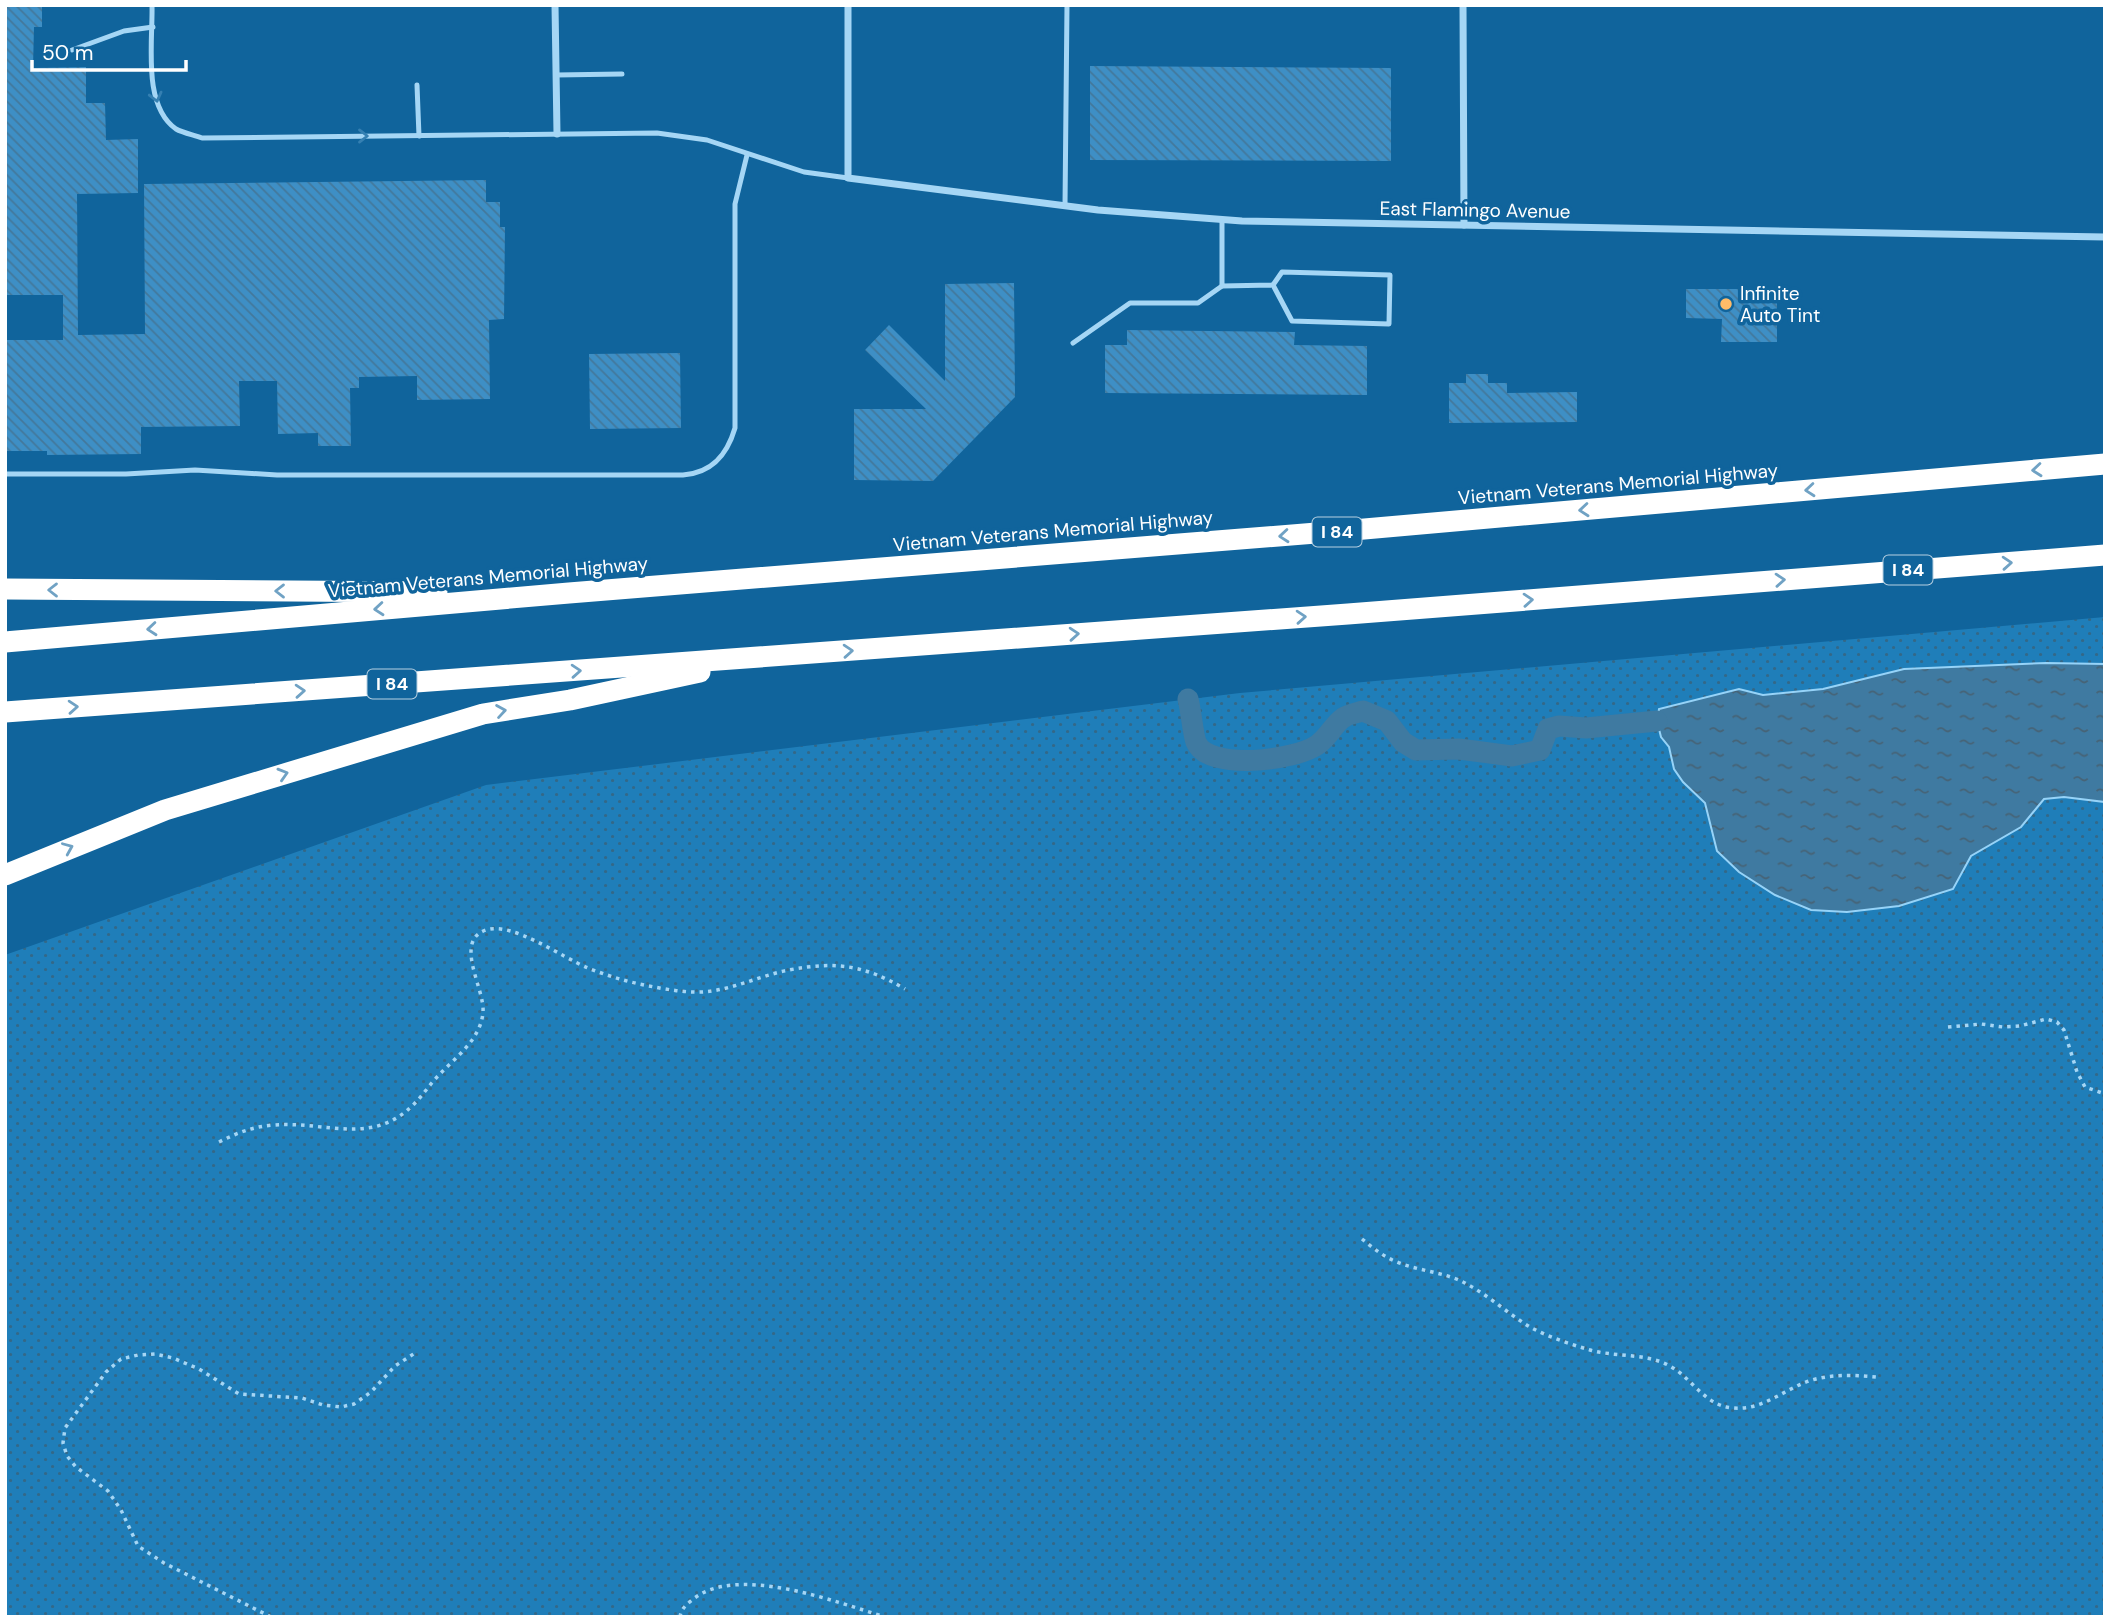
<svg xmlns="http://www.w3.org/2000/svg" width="2110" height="1622" viewBox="0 0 2110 1622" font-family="'DM Sans',sans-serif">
	<defs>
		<pattern id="grass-dots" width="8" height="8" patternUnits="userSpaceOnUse" patternTransform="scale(1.75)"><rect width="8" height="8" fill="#1f7eb9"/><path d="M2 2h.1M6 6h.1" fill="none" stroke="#336888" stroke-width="1.8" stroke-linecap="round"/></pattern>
		<pattern id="water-ripples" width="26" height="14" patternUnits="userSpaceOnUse" patternTransform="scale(1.75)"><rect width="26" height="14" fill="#3f7aa1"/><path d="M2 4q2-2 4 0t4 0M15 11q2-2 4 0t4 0" fill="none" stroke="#466376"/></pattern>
		<pattern id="building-back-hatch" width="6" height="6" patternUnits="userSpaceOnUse" patternTransform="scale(1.75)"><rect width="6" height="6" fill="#3e8fc5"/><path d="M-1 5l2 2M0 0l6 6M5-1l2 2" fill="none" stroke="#43789b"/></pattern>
	</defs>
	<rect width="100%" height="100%" fill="#10649c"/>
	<!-- grass -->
	<path fill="url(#grass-dots)" d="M2105 617V1617H5V955L486 785 1240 693Z"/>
	<!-- water -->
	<path fill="url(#water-ripples)" stroke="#96d3f8" stroke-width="2" d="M2046 663 2105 664V802L2064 797 2044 799 2021 827 1971 856 1953 889 1899 906 1847 912 1811 910 1775 895 1739 872 1717 851 1705 803 1683 782 1674 769 1669 747 1661 737 1657 721 1659 709 1739 689 1763 695 1823 689 1904 669Z"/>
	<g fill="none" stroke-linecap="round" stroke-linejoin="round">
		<!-- canal -->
		<path stroke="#3f7aa1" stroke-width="21" d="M1188 699C1191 710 1193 734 1196 742 1208 772 1296 760 1317 745 1328 738 1333 725 1343 718 1348 714 1357 713 1363 711L1387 721 1403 742 1416 750 1459 749 1512 756 1540 750 1548 729 1559 726 1586 728 1657 721"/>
	</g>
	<!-- building -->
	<g fill="url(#building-back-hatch)">
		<path d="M5 5H42V27H34L33 68 86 67V103H105L106 140 138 139V193L77 194 78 335 145 334 144 184 486 180V202H500V227H505L504 319 489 320 490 399 417 400V376L359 377V388H350L351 446H318V433L278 434 277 381H239L240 426 141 427V454L47 455V451H5V340H63V295H5Z"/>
		<path d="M1090 66 1391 68V161L1090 160Z"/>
		<path d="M1014 283 1015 397 933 481 854 480V409H926L865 350 889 325 945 381V284Z"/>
		<path d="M1686 289H1777V342H1721L1722 319 1686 318Z"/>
		<path d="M1127 330 1295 332 1294 345 1367 346V395L1105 393V345H1127Z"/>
		<path d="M680 353 681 428 590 429 589 354Z"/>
		<path d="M1466 374H1488V383H1507V393L1577 392V422L1449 423V383H1466Z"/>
	</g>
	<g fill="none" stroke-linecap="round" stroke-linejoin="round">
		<!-- path -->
		<g stroke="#a5d6f5" stroke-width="3.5" stroke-dasharray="3.5 5" stroke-linecap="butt">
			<path d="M1948 1027 1981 1024 2003 1027 2020 1026 2046 1019 2057 1022 2064 1030 2077 1072 2085 1087 2105 1094"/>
			<path d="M219 1142C237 1133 254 1126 275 1125 326 1121 373 1147 415 1103 423 1095 430 1084 439 1075 456 1057 481 1039 483 1012 485 989 453 941 486 930 512 921 563 958 588 968 608 976 628 982 649 986 669 990 692 994 712 991 738 987 763 975 789 970 836 961 864 965 905 989"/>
			<path d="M1362 1239C1373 1248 1384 1257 1397 1262 1419 1271 1443 1272 1463 1282 1487 1294 1507 1313 1530 1327 1548 1337 1570 1344 1590 1350 1614 1357 1645 1353 1668 1365 1692 1377 1704 1406 1733 1408 1763 1411 1785 1388 1812 1380 1833 1374 1855 1375 1876 1377"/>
			<path d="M271 1617 164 1563 138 1546 121 1510 108 1491 76 1467 67 1456 63 1443 65 1428 106 1372 121 1359 138 1355 155 1354 173 1358 199 1369 239 1394 302 1398 323 1405 341 1407 354 1404 371 1392 395 1366 415 1353"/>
			<path d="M680 1617C681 1609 686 1605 692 1600 736 1563 836 1602 885 1617"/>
		</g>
		<!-- lane -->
		<g stroke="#a5d6f5" stroke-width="5">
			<path d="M152 5C153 42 142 105 176 129 183 133 194 135 202 138L657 133 707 140 804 172 848 178"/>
			<path d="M72 50 124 31 153 27"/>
			<path d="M556 75 622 74"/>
			<path d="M417 85 419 136"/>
			<path d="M1065 205 1067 5"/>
			<path d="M1222 220V286L1273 285 1292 321 1389 324 1390 275 1282 272 1273 285"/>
			<path d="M1073 343 1130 303H1198L1222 286"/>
			<path d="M5 474H126L195 470 277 475H683C712 473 727 455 735 428V204L747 155"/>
		</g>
		<!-- street -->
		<g stroke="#a5d6f5" stroke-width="7">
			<path d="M555 5 557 134"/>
			<path d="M848 5V178L1098 210 1242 221 2105 237"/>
			<path d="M1463 5 1464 225"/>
		</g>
		<!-- highway -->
		<g stroke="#fff" stroke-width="21">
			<path d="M5 589 437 592"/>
			<path d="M5 642 569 593 1353 530 2105 464"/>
			<path d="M5 712 1348 614 2105 555"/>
			<path d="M5 875 165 810 483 714 570 700 700 672"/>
		</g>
	</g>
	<!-- one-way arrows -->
	<defs><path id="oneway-chevron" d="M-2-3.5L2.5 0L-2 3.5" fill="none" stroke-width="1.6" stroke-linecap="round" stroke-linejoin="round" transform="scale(1.75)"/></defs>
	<g stroke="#3580b2">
		<use href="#oneway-chevron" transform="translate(156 97) rotate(76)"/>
		<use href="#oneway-chevron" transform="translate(363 136)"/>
	</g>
	<g stroke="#70a2c4">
		<use href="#oneway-chevron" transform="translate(2037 470) rotate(175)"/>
		<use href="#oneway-chevron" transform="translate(1810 490) rotate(175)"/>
		<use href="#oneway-chevron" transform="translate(1584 510) rotate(175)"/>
		<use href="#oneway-chevron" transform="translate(1284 536) rotate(175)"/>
		<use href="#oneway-chevron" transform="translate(2007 563) rotate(-4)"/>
		<use href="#oneway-chevron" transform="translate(1780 580) rotate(-4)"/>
		<use href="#oneway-chevron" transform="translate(53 590) rotate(-180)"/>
		<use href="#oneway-chevron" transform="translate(280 591) rotate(-180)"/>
		<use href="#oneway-chevron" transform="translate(1528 600) rotate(-4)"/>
		<use href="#oneway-chevron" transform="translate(379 609) rotate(175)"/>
		<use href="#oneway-chevron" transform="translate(1301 617) rotate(-4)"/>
		<use href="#oneway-chevron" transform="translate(152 629) rotate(175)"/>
		<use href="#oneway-chevron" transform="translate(1074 634) rotate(-4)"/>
		<use href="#oneway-chevron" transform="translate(848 651) rotate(-4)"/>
		<use href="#oneway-chevron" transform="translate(576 671) rotate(-4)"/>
		<use href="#oneway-chevron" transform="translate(300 691) rotate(-4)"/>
		<use href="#oneway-chevron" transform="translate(73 707) rotate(-4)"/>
		<use href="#oneway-chevron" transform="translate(501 711) rotate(-9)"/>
		<use href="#oneway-chevron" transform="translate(283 774) rotate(-17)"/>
		<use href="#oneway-chevron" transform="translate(68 848) rotate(-23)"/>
	</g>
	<!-- markers -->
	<circle fill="#ffbb68" stroke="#10649c" stroke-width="2.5" cx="1726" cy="304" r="7"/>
	<g text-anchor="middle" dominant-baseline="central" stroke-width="7" stroke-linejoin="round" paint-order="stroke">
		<!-- shield labels -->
		<g fill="#10649c" stroke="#b7d0e1" stroke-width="2">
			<rect x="1312.5" y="517.5" width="49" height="29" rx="5"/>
			<rect x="1883.5" y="555.5" width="49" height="29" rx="5"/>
			<rect x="367.5" y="669.5" width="49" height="29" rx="5"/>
		</g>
		<g font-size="18" font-weight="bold" fill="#fff">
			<text x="1337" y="532">I 84</text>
			<text x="1908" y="570">I 84</text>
			<text x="392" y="684">I 84</text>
		</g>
		<!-- street labels -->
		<g font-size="19" fill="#fff" stroke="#10649c">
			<text transform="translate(1475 210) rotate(1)">East Flamingo Avenue</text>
			<text transform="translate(1618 484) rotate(-5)">Vietnam Veterans Memorial Highway</text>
			<text transform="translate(1053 531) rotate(-5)">Vietnam Veterans Memorial Highway</text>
			<text transform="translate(488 577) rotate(-5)">Vietnam Veterans Memorial Highway</text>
		</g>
		<!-- poi labels -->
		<g font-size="19" fill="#fff" stroke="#10649c" text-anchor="start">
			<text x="1740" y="293">Infinite<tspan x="1740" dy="22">Auto Tint</tspan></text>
		</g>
	</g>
	<!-- border -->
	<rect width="2110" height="1622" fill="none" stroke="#ffffff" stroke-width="14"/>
	<!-- scale -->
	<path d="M32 60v10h154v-10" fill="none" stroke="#ffffff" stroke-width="3.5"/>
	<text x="42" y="60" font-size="21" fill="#ffffff" stroke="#10649c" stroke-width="5" paint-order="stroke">50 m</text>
</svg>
